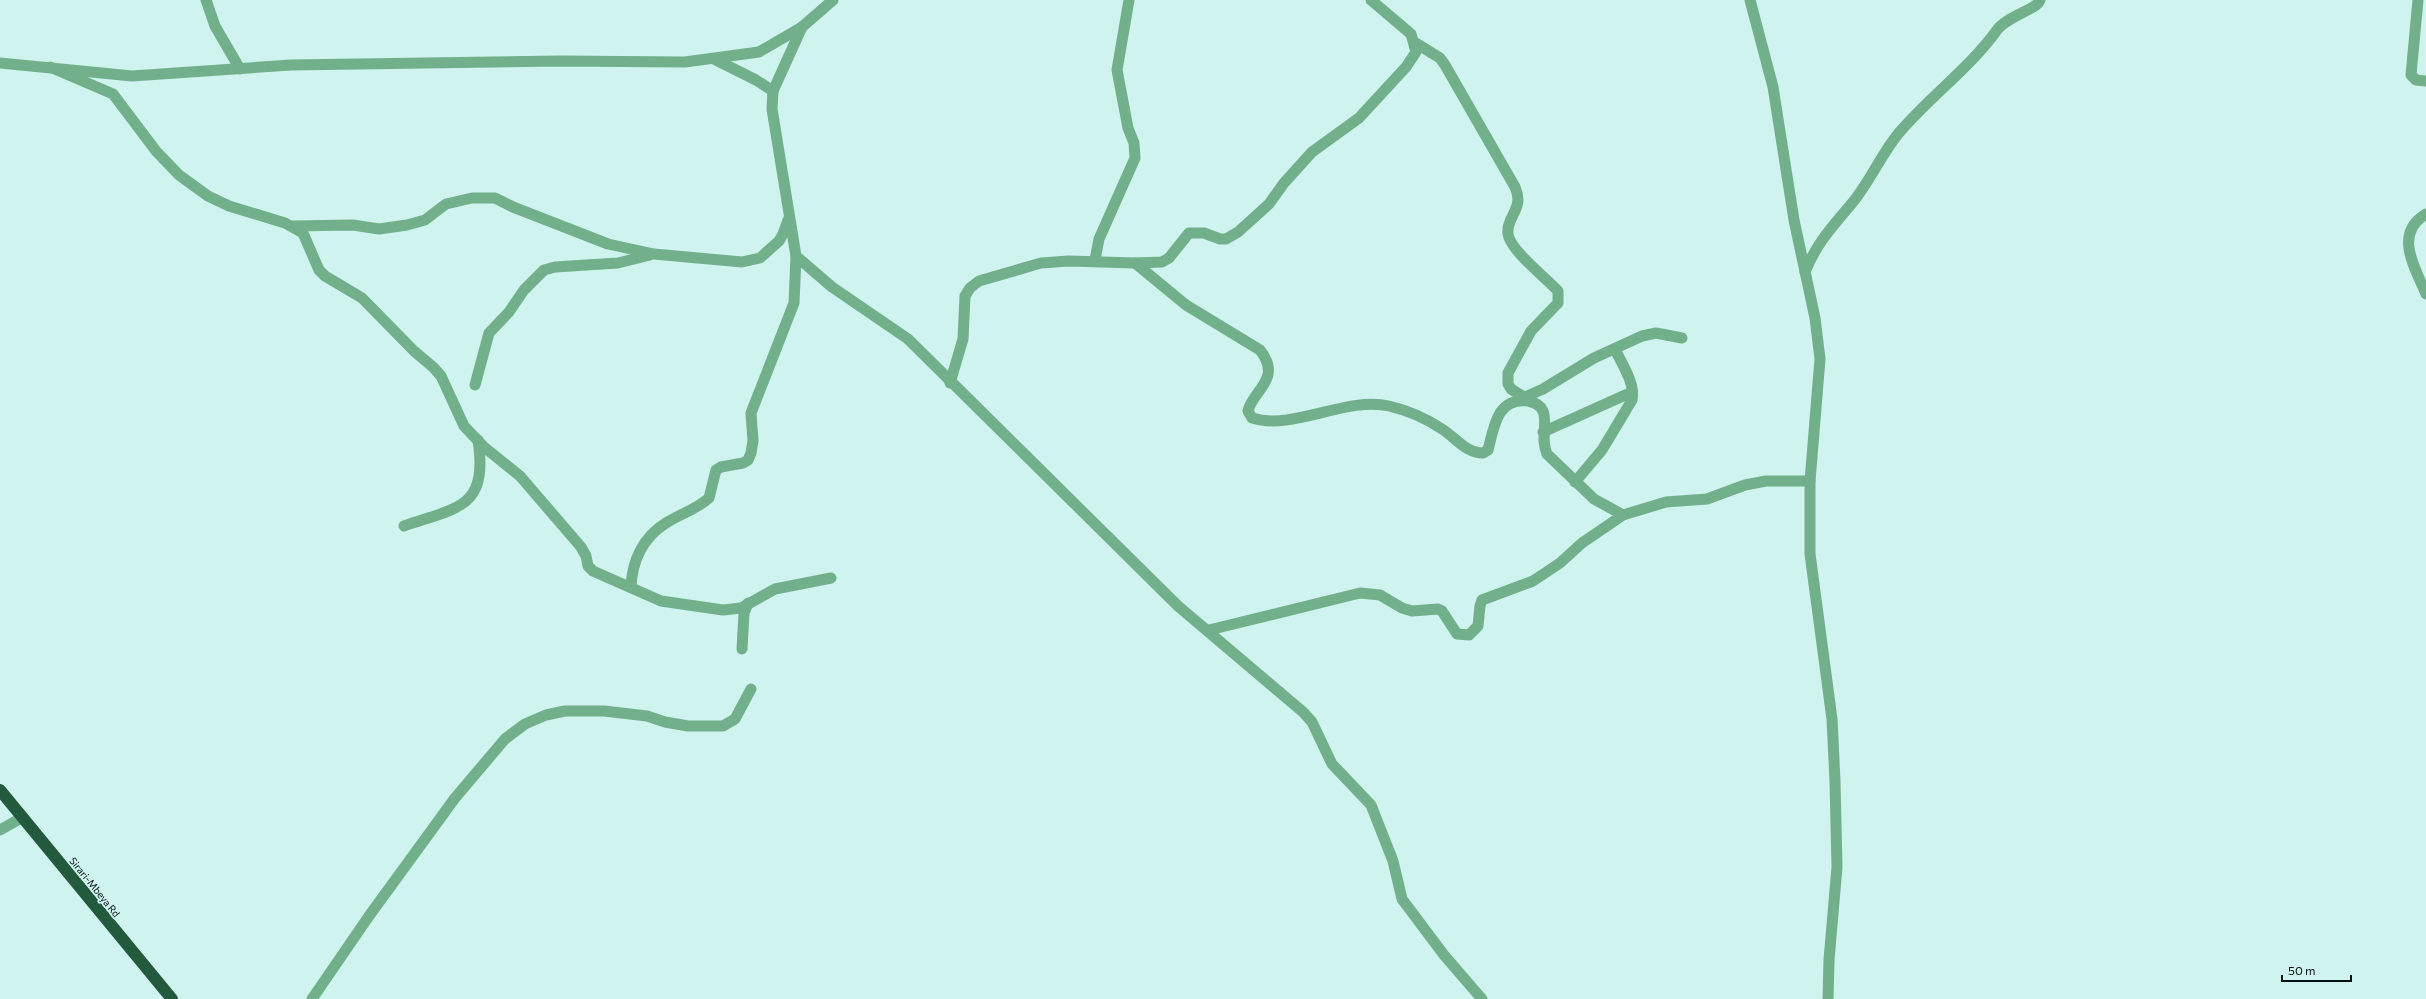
<svg xmlns="http://www.w3.org/2000/svg" width="2426" height="999" viewBox="0 0 2426 999" font-family="Commissioner,sans-serif">
	<rect width="100%" height="100%" fill="#cff3ee"/>
	<g fill="none" stroke-linecap="round" stroke-linejoin="round">
		<!-- street -->
		<g stroke="#71b08b" stroke-width="11">
			<path d="M206 0 215 26 240 69"/>
			<path d="M1750 0 1773 87 1794 220 1815 318 1820 359 1810 481V554L1832 719 1835 781 1837 867 1829 960 1828 999"/>
			<path d="M2418 0 2411 75 2416 80 2426 81"/>
			<path d="M802 27 773 91 772 109 796 256 832 287 908 339 1178 606 1303 712 1312 722 1332 764 1371 805 1393 861 1402 899 1444 955 1482 999"/>
			<path d="M1414 42 1440 58 1445 65 1515 187C1525 209 1506 216 1508 234 1510 250 1546 278 1558 291V303L1531 331 1508 373V384L1511 389 1532 402"/>
			<path d="M714 59 756 80 773 91"/>
			<path d="M0 63 132 76 291 65 560 61 685 62 759 52 802 27 833 0"/>
			<path d="M50 67 113 94 156 151 179 175 208 196 229 206 285 223 303 233 319 270 325 276 362 298 414 351 433 367 441 376 464 426 484 447 520 476 581 547 586 556 588 566 593 571 661 601 723 610 741 608 775 589 831 578"/>
			<path d="M2426 214C2393 234 2415 267 2426 294"/>
			<path d="M293 226 353 225 379 229 407 225 425 220 446 204 472 198H495L513 207 608 244 654 254 742 262 760 258 779 241 783 234 788 220"/>
			<path d="M1095 260 1099 239 1135 158 1134 143 1128 128 1117 70 1129 0"/>
			<path d="M1135 263 1186 305 1260 350C1283 379 1252 391 1248 411L1252 418C1293 431 1346 396 1389 406 1406 410 1427 419 1442 429 1456 438 1466 453 1483 453L1488 450C1494 427 1497 397 1528 401 1534 402 1540 405 1543 411 1548 424 1540 438 1547 454L1594 499 1623 515"/>
			<path d="M1805 272C1817 242 1833 226 1853 202 1870 181 1881 155 1898 134 1929 97 1969 69 1997 30 2007 16 2038 9 2040 0"/>
			<path d="M950 383 963 339 965 296 970 288 979 281 1041 263 1069 261 1135 263 1162 262 1169 258 1189 233H1204L1220 239H1226L1238 232 1269 204 1284 183 1312 152 1359 118 1406 67 1416 52 1411 34 1371 0"/>
			<path d="M475 385 489 333 509 312 524 290 544 270 555 267 618 263 650 255"/>
			<path d="M1525 397 1543 389 1594 358 1642 336 1656 333 1682 338"/>
			<path d="M1543 432 1632 392"/>
			<path d="M1575 482 1602 450 1632 400C1636 384 1621 363 1615 349"/>
			<path d="M404 526C459 507 488 508 478 440"/>
			<path d="M631 587C632 561 643 537 666 523 680 514 697 509 709 498L716 470 721 467 743 463 748 460 751 453 753 441 751 413 794 303 796 256"/>
			<path d="M1209 630 1360 593 1380 595 1402 608 1412 611 1438 609 1442 611 1457 634 1469 635 1478 626 1480 606 1482 600 1533 581 1560 563 1582 543 1623 515 1666 502 1707 499 1745 485 1766 481H1810"/>
			<path d="M742 649 744 613 748 603"/>
			<path d="M0 830 23 817"/>
			<path d="M312 999 369 916 455 798 505 739 525 724 546 715 565 711H604L647 716 665 722 688 726H723L735 719 751 689"/>
		</g>
		<!-- highway -->
		<path stroke="#235a3d" stroke-width="12" d="M0 790 172 999"/>
	</g>
	<g text-anchor="middle" dominant-baseline="central" stroke-width="3.5" stroke-linejoin="round" paint-order="stroke">
		<!-- street labels -->
		<g font-size="10" fill="#04100f" stroke="#cff3ee">
			<text transform="translate(95 887) rotate(51)">Sirari-Mbeya Rd</text>
		</g>
	</g>
	<!-- scale -->
	<path d="M2282 975v6h69v-6" fill="none" stroke="#04100f" stroke-width="2"/>
	<text x="2288" y="975" font-size="12" fill="#04100f" stroke="#cff3ee" stroke-width="3" paint-order="stroke">50 m</text>
</svg>
